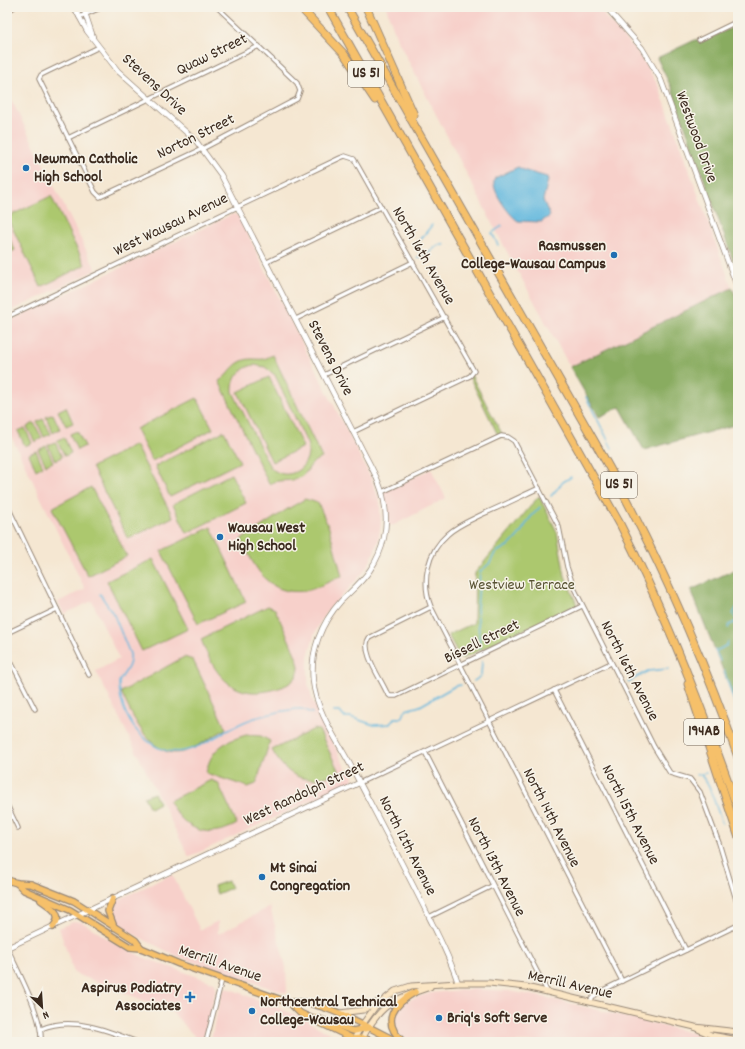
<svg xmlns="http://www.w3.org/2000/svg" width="745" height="1049" viewBox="0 0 745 1049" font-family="Dekko,sans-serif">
	<rect width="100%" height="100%" fill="#f7f3e8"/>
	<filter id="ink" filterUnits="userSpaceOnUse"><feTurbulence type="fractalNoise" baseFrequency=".025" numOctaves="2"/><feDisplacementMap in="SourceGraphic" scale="8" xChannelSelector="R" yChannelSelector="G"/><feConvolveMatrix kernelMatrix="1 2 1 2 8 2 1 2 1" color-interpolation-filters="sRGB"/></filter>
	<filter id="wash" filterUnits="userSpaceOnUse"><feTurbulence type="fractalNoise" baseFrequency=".012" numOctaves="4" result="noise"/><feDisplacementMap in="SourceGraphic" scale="16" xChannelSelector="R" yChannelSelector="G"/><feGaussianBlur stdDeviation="0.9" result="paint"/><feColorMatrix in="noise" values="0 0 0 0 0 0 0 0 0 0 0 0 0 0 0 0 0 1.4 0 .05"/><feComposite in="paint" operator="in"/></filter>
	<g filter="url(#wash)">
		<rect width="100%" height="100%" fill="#f5e7d2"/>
		<!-- built -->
		<g fill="#f7d0ca">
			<path d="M386 7H599L605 17 640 55 659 87 732 288 570 367 505 248 397 39Z"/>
			<path d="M7 91 96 270 7 313Z"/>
			<path d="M233 214 239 216 275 290 371 478 380 502 381 524 378 542 369 564 362 574 324 615 314 635 308 656V683L312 699 345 767 353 777 352 782 189 857 96 671 119 659 92 601 64 614 58 602 85 589 7 428V322Z"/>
			<path d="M431 469 446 498 394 525 386 526 382 492Z"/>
			<path d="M172 874 200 930 218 921V934L270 907 286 967 287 993 217 971 175 955 139 937 115 923 110 912 114 902Z"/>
			<path d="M75 921 82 922 113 942 142 957 215 983 216 988 203 1042H200L171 1011 74 973 59 928Z"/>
			<path d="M228 988 301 1017 323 1030 349 1042H210L222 993 224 989Z"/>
			<path d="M473 989 509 991 548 998 729 1042H411L399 1035 394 1019 396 1010 405 1001 430 993Z"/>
		</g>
		<!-- green -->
		<g fill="#acc86e" stroke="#747946" fill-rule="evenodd">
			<path d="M51 196 85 265 41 287 7 217Z"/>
			<path d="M7 234 15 250 7 254Z"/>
			<path d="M273 355 322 458C320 459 315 460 314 462 308 467 307 474 299 478 289 483 280 478 269 484L219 381C228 376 231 367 240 362 249 357 255 360 264 359 267 358 270 356 273 355ZM254 365 265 367 275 375 307 443C314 466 288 485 270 467L233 392C232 378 240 368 254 365Z"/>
			<path d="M471 375 501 432 503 436 499 437 469 376Z"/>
			<path d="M269 377 303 447 272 462 238 392Z"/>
			<path d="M197 398 213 429 152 461 136 429Z"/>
			<path d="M66 407 73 423 66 426 58 411Z"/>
			<path d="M53 414 60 429 53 433 46 417Z"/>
			<path d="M43 419 51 434 44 437 37 422Z"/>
			<path d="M34 423 42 438 35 442 27 427Z"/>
			<path d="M25 428 32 443 25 446 18 431Z"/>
			<path d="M77 431 85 446 77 450 70 434Z"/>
			<path d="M224 431 240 462 170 497 155 466Z"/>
			<path d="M64 437 71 453 65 456 57 441Z"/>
			<path d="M55 442 62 457 55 461 48 445Z"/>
			<path d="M135 445 173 517 128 539 92 467Z"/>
			<path d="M46 446 53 462 46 465 38 450Z"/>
			<path d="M36 451 43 466 36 470 29 454Z"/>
			<path d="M231 474 246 503 187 533 173 504Z"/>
			<path d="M91 487 127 556 88 576 52 508Z"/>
			<path d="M539 496 557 532 565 576 577 605 461 659 448 635 474 623 475 573Z"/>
			<path d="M305 499 318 503 329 528 342 576C331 580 317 589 305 591 267 596 256 568 241 540L286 510Z"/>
			<path d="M211 527 246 602 198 624 161 551Z"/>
			<path d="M153 559 188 629 142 651 107 581Z"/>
			<path d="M268 606 275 609C279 619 300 661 299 668 298 679 291 683 282 687 237 703 216 680 201 639Z"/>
			<path d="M184 657 193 660 226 729C213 736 200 746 186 751 152 763 132 715 121 692Z"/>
			<path d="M314 729 319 730 339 772C309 785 289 781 272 750Z"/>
			<path d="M246 735 261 736 270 741 256 784 248 787 206 773C211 748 224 742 246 735Z"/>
			<path d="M211 780 218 783 237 824C208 840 184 830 169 801Z"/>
			<path d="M154 793 159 803 150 808 144 797Z"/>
			<path d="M228 881 231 888 217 894 214 886Z"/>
		</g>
		<!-- forest -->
		<g fill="#89ac61" stroke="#626b40">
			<path d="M738 25V274L671 87 657 58 697 39 699 43Z"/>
			<path d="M732 288 738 300V424L644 450 620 407 599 417 570 367Z"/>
			<path d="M734 570 738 577V708L691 590Z"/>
		</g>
		<!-- water -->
		<path fill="#61b7de" stroke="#4e707e" d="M518 167 526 171 547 177 548 180 543 200 550 216 541 222 518 221C509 215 489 188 495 178Z"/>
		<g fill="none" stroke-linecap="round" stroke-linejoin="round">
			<!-- stream -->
			<g stroke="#61b7de" stroke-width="1.5">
				<path d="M498 245 492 233 502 226"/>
				<path d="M423 255 421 251 416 247V243L420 240 432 225"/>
				<path d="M417 258 430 252 438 245H444"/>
				<path d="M586 397 612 448"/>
				<path d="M551 496 563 482 571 477"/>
				<path d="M100 594 114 615 130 654C132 666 124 672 119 682 119 699 126 719 138 732 177 774 205 739 244 722 254 717 289 709 300 709 304 709 308 712 312 713"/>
				<path d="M738 605 733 614 738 621"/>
				<path d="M728 628 729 625 738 621"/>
				<path d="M480 648 477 608 480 572 490 563 495 553 511 544 519 535 530 518 540 507"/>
				<path d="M714 650H718L727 645 728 642"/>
				<path d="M715 650 720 661"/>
				<path d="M724 671 738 713"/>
				<path d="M474 681 481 676 482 661"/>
				<path d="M628 682 648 671 668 669"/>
				<path d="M333 712H340L344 717H350L374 725 390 724 394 718H401L406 710 420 706 455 686 461 685"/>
				<path d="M697 775 706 773"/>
				<path d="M701 775 709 786 722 823"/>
			</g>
		</g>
	</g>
	<g filter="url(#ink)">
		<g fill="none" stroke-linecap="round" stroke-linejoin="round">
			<!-- minor casing -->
			<g stroke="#988878" stroke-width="5.5">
				<g id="minor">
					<path d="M79 17 103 7"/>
					<path d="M699 40 738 21"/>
					<path d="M99 47 47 72 41 75 39 79 95 192 100 197 202 149 297 99 300 91 297 83 217 7"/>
					<path d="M68 138 259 46"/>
					<path d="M267 262 381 207"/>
					<path d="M7 317 340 158 345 156 354 159 474 371 470 376 353 432"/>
					<path d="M296 319 413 262"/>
					<path d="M324 375 445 317"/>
					<path d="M539 488C520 497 502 506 483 514 471 520 458 525 448 534 427 552 421 582 431 607L622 981"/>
					<path d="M382 492 501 436 508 437 514 441 559 527 567 567 574 588 654 747 670 773 690 779 700 792 719 843 738 906"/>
					<path d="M7 505 89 675"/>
					<path d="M431 607 369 638C360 650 381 679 387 693L390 696H396L582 606"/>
					<path d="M7 633 57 609"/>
					<path d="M7 654 35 709"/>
					<path d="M554 690 686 950"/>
					<path d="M425 752 547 991"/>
					<path d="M359 783 611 663"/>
					<path d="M7 805 18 828"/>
					<path d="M429 917 492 886"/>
					<path d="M7 947C18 972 43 1016 41 1042"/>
					<path d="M589 1002 597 993 738 925"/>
					<path d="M41 1029C72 1016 107 1030 137 1042"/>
					<path d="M206 1042 222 979"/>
				</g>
			</g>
			<!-- tertiary casing -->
			<g stroke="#988878" stroke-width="6">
				<g id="tertiary">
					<path d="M74 7 87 31 118 71 196 141 221 175 363 451C371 467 381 483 384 501 389 525 384 550 370 570 362 582 351 591 341 601 321 623 310 651 313 681 316 711 337 740 351 766 376 814 401 861 425 909 437 933 450 957 458 983"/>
					<path d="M83 7 93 37"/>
					<path d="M606 7 642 48 661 80 738 289"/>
					<path d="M7 948 359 783"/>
				</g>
			</g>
			<!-- secondary casing -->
			<g stroke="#988878" stroke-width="7">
				<g id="secondary">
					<path d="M7 10 13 7"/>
					<path d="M340 1013 363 1010 378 1002"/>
					<path d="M696 1028 711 1035 738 1040"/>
					<path d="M354 1039 362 1025 375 1007 395 991 411 986 458 983H489L526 987 695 1027 738 1032"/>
					<path d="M361 1041C380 1004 392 1000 430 987"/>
				</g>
			</g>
			<!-- primary casing -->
			<g stroke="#988878" stroke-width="8">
				<g id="primary">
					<path d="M7 880 17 883 31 884 74 901 135 940 141 948"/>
					<path d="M17 883 24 890 70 910 130 947 141 948 179 964 290 1003 300 1013 360 1042"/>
					<path d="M113 898 108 911 114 927"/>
					<path d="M41 900C50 907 65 914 53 927"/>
					<path d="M290 1003C313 995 375 1031 398 1042"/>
					<path d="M316 1018 353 1031 368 1028"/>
					<path d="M354 1039 362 1038 376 1042"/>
					<path d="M403 1042C380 1021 394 1004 415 992"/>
				</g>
			</g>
			<!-- motorway casing -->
			<g stroke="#988878" stroke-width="9">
				<g id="motorway">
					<path d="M300 7 344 54 375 100"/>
					<path d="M328 7 620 524C667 616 704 712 738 810"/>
					<path d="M347 7 609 467C660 561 703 657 738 757"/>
					<path d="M366 7 414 115"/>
					<path d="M688 684 738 835"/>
				</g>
			</g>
			<!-- minor -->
			<use href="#minor" stroke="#fff" stroke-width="3.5"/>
			<!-- tertiary -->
			<use href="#tertiary" stroke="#fff" stroke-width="4.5"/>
			<!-- secondary -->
			<use href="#secondary" stroke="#fbe6c4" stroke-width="5"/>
			<!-- primary -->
			<use href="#primary" stroke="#f6c06b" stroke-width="5.5"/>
			<!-- motorway -->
			<use href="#motorway" stroke="#f6c06b" stroke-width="7"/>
		</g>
	</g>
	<!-- markers -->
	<g fill="#1f6fb2" stroke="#f7f3e8" stroke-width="1.5">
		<circle cx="26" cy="168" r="4"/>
		<circle cx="614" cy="255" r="4"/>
		<circle cx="220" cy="537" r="4"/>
		<circle cx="262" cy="877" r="4"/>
		<path d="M188 991h4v4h4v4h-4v4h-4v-4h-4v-4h4z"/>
		<circle cx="252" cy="1011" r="4"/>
		<circle cx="439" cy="1018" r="4"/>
	</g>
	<g text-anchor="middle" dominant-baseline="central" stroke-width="3" stroke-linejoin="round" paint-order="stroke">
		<!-- shield labels -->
		<g fill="#f7f3e8" stroke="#73665b" stroke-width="1">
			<rect x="348" y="61" width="36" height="26" rx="3"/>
			<rect x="601" y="472" width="36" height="26" rx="3"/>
			<rect x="684" y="719" width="40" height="26" rx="3"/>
		</g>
		<g font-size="15" font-weight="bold" fill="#3b2a1e">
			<text x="366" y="74">US 51</text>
			<text x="619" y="485">US 51</text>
			<text x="704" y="732">194AB</text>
		</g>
		<!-- street labels -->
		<g font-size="16" fill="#3b2a1e" stroke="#f7f3e8">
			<text transform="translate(212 55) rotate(-26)">Quaw Street</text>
			<text transform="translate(154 85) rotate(43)">Stevens Drive</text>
			<text transform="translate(196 137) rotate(-26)">Norton Street</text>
			<text transform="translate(696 137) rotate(70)">Westwood Drive</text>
			<text transform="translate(171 225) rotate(-26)">West Wausau Avenue</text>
			<text transform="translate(423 256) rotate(60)">North 16th Avenue</text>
			<text transform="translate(330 358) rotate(63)">Stevens Drive</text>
			<text transform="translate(482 642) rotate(-26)">Bissell Street</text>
			<text transform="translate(629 671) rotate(63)">North 16th Avenue</text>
			<text transform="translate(304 794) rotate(-25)">West Randolph Street</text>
			<text transform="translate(630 815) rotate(63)">North 15th Avenue</text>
			<text transform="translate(551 818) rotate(63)">North 14th Avenue</text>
			<text transform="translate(407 846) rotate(63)">North 12th Avenue</text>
			<text transform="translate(496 867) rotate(63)">North 13th Avenue</text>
			<text transform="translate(220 964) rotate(19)">Merrill Avenue</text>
			<text transform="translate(570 985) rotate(13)">Merrill Avenue</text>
		</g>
		<!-- poi labels -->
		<g font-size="16" font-weight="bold" fill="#3b2a1e" stroke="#f7f3e8" text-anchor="start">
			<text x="34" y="159">Newman Catholic<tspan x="34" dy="18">High School</tspan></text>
			<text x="606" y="246" text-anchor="end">Rasmussen<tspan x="606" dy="18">College-Wausau Campus</tspan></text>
			<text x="228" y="528">Wausau West<tspan x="228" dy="18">High School</tspan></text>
			<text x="270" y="868">Mt Sinai<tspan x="270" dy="18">Congregation</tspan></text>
			<text x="181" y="988" text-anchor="end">Aspirus Podiatry<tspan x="181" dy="18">Associates</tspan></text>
			<text x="260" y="1002">Northcentral Technical<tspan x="260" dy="18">College-Wausau</tspan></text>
			<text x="447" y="1018">Briq's Soft Serve</text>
		</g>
		<!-- park labels -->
		<g font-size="16" fill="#575232" stroke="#f7f3e8">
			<text x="522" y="585">Westview Terrace</text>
		</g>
	</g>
	<!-- margin -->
	<rect width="745" height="1049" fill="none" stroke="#f7f3e8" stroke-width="24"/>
	<!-- north arrow -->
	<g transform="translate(42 1007) rotate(155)" stroke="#f7f3e8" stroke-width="3" paint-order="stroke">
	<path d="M0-3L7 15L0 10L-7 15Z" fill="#3b2a1e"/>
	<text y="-6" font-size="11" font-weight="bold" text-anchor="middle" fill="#3b2a1e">N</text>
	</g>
</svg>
